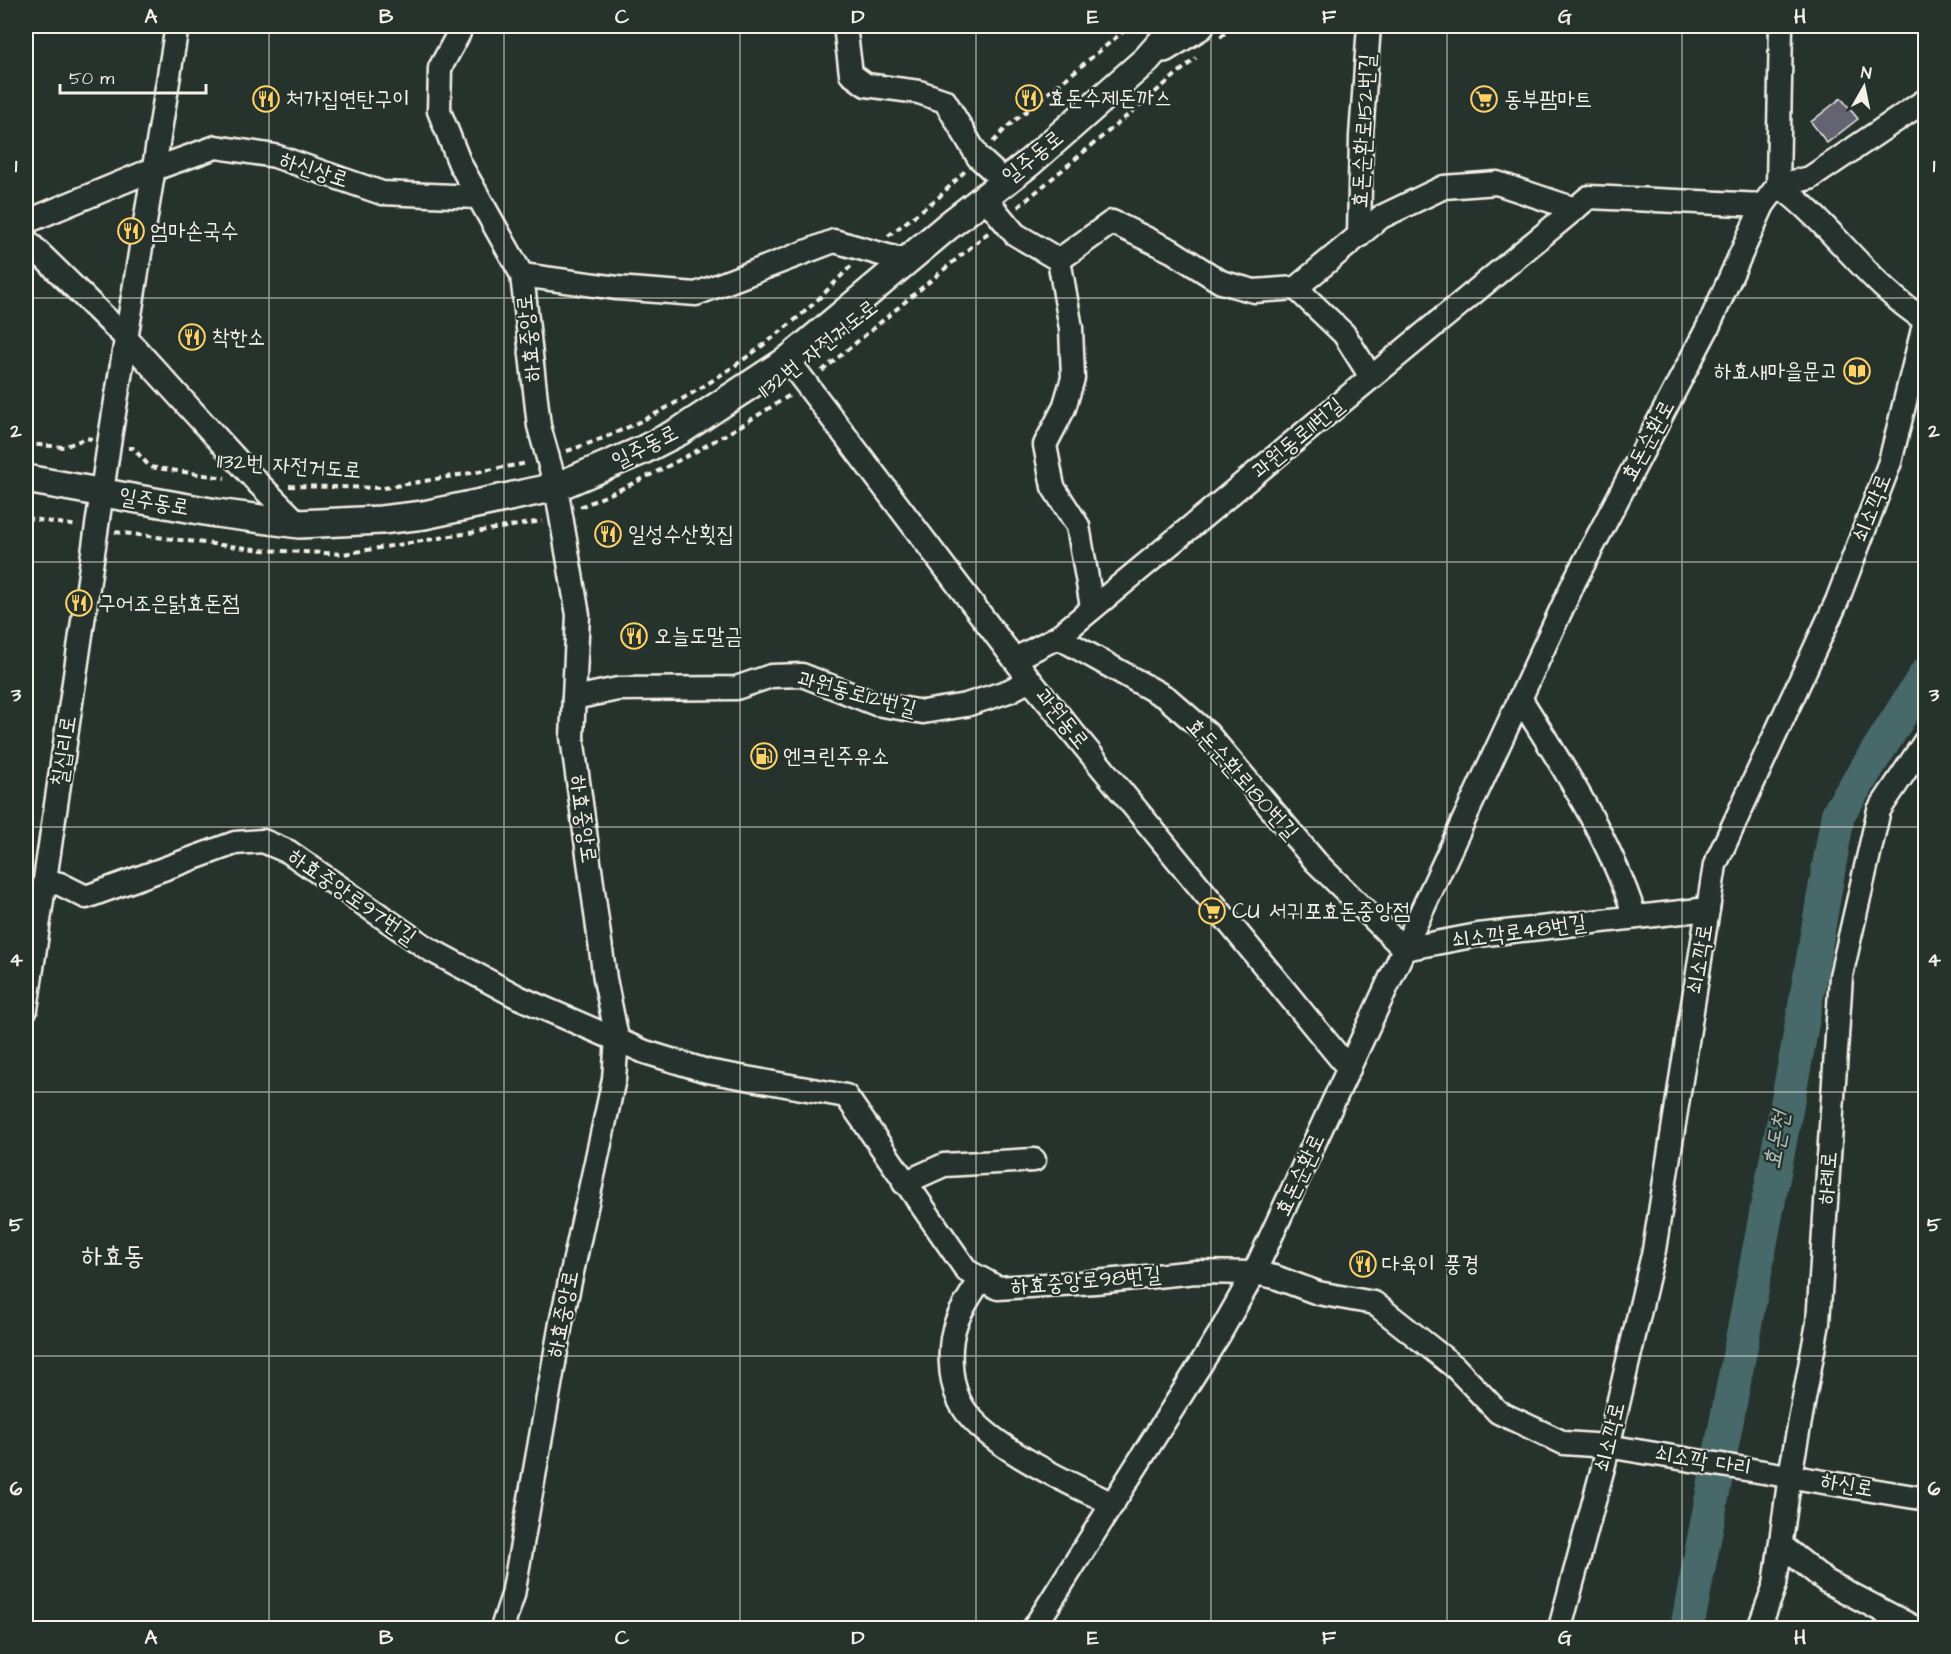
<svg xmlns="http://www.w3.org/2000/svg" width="1951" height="1654" viewBox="0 0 1951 1654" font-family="'Architects Daughter','Poor Story',sans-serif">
	<rect width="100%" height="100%" fill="#26332d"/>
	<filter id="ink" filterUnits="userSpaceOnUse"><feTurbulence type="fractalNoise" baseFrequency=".0167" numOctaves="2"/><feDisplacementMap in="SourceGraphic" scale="12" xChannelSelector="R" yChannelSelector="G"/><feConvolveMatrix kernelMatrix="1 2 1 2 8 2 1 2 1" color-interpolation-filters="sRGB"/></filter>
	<g filter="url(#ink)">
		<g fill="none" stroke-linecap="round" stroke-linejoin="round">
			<!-- river -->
			<path stroke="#46696b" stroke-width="34" d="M1687 1628 1797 1052 1838 814 1926 674"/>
		</g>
		<!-- building -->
		<path fill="#636471" stroke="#f4f1e8" stroke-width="1.5" d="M1841 98 1858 119 1827 143 1811 122Z"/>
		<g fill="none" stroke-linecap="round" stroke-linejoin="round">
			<!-- minor casing -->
			<g stroke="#f4f1e8" stroke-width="27">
				<g id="minor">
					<path d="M459 26V33L440 68 439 111 460 164 522 275 539 426 556 487 578 615 572 737 605 979 617 1038 614 1079 561 1323 513 1595 502 1628"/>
					<path d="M845 26 851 74 866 85 919 92 945 101 978 157 1004 181"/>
					<path d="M1778 185C1832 224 1868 284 1925 320"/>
					<path d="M1778 185 1810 178 1926 100"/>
					<path d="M984 197 1015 234 1059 260 1071 328 1073 378 1064 408 1045 445 1053 487 1078 526 1092 607"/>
					<path d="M26 222 154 169 216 147 275 156 382 193 477 197"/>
					<path d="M1359 236 1361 136 1369 26"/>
					<path d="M26 240 126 338 258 483 299 524"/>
					<path d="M1059 260 1112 222 1172 251 1221 282 1254 291 1296 288 1381 217 1444 187 1497 183 1575 209"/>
					<path d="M522 275 617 288 696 294 834 241 906 261"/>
					<path d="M1296 288 1344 334 1371 377"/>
					<path d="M788 360 1030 680 1349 1069"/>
					<path d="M1058 637 1167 698 1208 734 1316 862 1404 949 1478 935 1708 909"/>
					<path d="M1015 659 1058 637 1589 197 1763 205"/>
					<path d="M574 698 618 689 736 688 771 676 802 675 876 704 923 712 966 705 1009 691 1030 680"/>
					<path d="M1520 698C1564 768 1610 839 1635 917"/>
					<path d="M46 881 60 884 86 897 235 843 263 841 289 852 427 948 518 997 645 1052 707 1071 846 1096 967 1271 998 1288 1095 1282 1196 1272 1254 1273 1275 1277 1318 1293 1374 1303 1455 1367 1498 1412 1564 1443 1607 1446 1926 1499"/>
					<path d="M26 1009 109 444 177 26"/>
					<path d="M904 1183 944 1165 1034 1160"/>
					<path d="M981 1279C972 1293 962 1307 956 1323 948 1345 949 1378 959 1400 978 1443 1071 1484 1113 1504"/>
					<path d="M1781 1545 1826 1581 1915 1628"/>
					<path d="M1034 1628 1219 1335 1254 1273 1575 580 1708 327 1763 205 1778 185 1781 26"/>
					<path d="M1560 1628 1604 1464 1654 1250 1715 865 1837 601 1890 462 1926 317"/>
					<path d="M1759 1628 1775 1585 1790 1475 1818 1323 1841 976 1879 810 1926 740"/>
				</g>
			</g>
			<!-- major casing -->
			<g stroke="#f4f1e8" stroke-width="32">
				<g id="major">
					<path d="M1164 48 1200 26"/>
					<path d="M26 479 216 513 299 524 381 520 424 515 556 487 643 450 680 431 788 360 948 226 1029 163 1146 60 1176 26"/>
				</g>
			</g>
			<!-- path -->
			<g stroke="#f4f1e8" stroke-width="4" stroke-dasharray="6 4.5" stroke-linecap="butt">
				<path d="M1220 37 1234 26"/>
				<path d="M993 142 1007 127 1130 26"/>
				<path d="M1018 207 1196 58"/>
				<path d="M888 236 939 197 965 171"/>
				<path d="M822 371 989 232"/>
				<path d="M26 444 64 447 86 438 92 439"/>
				<path d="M128 448H133L150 467 225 478"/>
				<path d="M567 451C649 425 730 374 796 319 816 303 834 283 852 265"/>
				<path d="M289 486 384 488 528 463"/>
				<path d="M580 507C654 476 722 439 790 395"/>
				<path d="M26 518 78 526"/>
				<path d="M115 532 262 550 343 554 542 521"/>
			</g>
			<!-- minor -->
			<use href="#minor" stroke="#26332d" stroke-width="22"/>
			<!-- major -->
			<use href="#major" stroke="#26332d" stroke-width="27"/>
		</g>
	</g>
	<!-- grid -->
	<path fill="none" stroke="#f4f1e8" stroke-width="1.5" stroke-opacity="0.55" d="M269 26V1628M504 26V1628M740 26V1628M976 26V1628M1211 26V1628M1447 26V1628M1682 26V1628M26 298H1926M26 562H1926M26 827H1926M26 1092H1926M26 1356H1926"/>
	<!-- icons -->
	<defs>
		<g id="restaurant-ring" transform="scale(1.35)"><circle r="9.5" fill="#26332d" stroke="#ffd166" stroke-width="1.5"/><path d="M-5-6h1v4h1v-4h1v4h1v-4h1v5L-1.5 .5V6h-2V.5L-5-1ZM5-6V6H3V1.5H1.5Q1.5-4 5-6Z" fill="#ffd166"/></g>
		<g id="supermarket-ring" transform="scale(1.35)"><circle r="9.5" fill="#26332d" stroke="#ffd166" stroke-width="1.5"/><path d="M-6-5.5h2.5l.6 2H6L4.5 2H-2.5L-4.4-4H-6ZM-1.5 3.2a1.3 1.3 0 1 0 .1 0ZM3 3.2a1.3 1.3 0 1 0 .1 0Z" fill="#ffd166"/></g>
		<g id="library-ring" transform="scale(1.35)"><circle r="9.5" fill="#26332d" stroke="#ffd166" stroke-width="1.5"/><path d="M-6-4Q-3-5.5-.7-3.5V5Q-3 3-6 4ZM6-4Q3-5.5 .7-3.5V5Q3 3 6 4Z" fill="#ffd166"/></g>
		<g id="fuel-ring" transform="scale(1.35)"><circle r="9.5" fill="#26332d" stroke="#ffd166" stroke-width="1.5"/><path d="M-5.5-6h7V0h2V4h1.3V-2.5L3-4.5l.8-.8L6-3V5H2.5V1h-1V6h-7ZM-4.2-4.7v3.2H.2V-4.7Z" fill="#ffd166"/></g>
	</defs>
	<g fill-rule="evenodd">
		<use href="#restaurant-ring" x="1029" y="98"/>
		<use href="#restaurant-ring" x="266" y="99"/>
		<use href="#supermarket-ring" x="1484" y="99"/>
		<use href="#restaurant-ring" x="131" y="231"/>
		<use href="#restaurant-ring" x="192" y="337"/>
		<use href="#library-ring" x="1857" y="371"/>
		<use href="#restaurant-ring" x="608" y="534"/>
		<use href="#restaurant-ring" x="79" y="603"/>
		<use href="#restaurant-ring" x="634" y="636"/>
		<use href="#fuel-ring" x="764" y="756"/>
		<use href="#supermarket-ring" x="1212" y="911"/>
		<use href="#restaurant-ring" x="1363" y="1264"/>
	</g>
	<g text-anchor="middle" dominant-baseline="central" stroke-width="4.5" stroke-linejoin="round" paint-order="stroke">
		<!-- poi labels -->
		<g font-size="22" fill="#f4f1e8" stroke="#26332d" text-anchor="start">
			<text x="1048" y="98">효돈수제돈까스</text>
			<text x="286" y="99">처가집연탄구이</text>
			<text x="1504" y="99">동부팜마트</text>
			<text x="150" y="231">엄마손국수</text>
			<text x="212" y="337">착한소</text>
			<text x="1838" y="371" text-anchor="end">하효새마을문고</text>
			<text x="628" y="534">일성수산횟집</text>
			<text x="98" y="603">구어조은닭효돈점</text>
			<text x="654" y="636">오늘도말금</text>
			<text x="783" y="756">엔크린주유소</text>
			<text x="1232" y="911">CU 서귀포효돈중앙점</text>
			<text x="1382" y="1264">다육이 풍경</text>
		</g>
		<!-- street labels -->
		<g font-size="22" fill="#f4f1e8" stroke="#26332d">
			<text transform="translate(1364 131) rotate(-87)">효돈순환로152번길</text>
			<text transform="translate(1033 157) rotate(-39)">일주동로</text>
			<text transform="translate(314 170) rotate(18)">하신상로</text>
			<text transform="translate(529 338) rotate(-96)">하효중앙로</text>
			<text transform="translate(818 349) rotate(-38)">1132번 자전거도로</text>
			<text transform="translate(1298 438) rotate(-40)">과원동로11번길</text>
			<text transform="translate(1648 441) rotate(-62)">효돈순환로</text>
			<text transform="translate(645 447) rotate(-27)">일주동로</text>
			<text transform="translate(289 466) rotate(4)">1132번 자전거도로</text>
			<text transform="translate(154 502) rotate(10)">일주동로</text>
			<text transform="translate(1872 508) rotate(-69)">쇠소깍로</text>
			<text transform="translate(857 694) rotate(15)">과원동로12번길</text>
			<text transform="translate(1062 719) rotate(51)">과원동로</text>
			<text transform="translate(64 751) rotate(-82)">칠십리로</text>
			<text transform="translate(1242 779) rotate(48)">효돈순환로180번길</text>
			<text transform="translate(583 819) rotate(82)">하효중앙로</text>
			<text transform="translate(352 897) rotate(35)">하효중앙로97번길</text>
			<text transform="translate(1519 932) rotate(-8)">쇠소깍로48번길</text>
			<text transform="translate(1700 959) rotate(-81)">쇠소깍로</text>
			<text transform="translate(1300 1175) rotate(-65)">효돈순환로</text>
			<text transform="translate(1828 1178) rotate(-86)">하례로</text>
			<text transform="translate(1086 1281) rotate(-5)">하효중앙로98번길</text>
			<text transform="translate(563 1314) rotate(-79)">하효중앙로</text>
			<text transform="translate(1610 1437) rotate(-77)">쇠소깍로</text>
			<text transform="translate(1703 1461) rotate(9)">쇠소깍 다리</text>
			<text transform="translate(1847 1485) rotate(10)">하신로</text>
		</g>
		<!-- water labels -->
		<g font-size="24" font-style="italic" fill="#aebbb6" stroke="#26332d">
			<text transform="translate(1777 1140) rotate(-80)">효돈천</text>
		</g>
		<!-- quarter labels -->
		<g font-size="26" fill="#f4f1e8" stroke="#26332d">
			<text x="113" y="1256">하효동</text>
		</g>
	</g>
	<!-- margin -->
	<rect width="1951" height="1654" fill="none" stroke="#26332d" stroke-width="66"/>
	<!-- north arrow -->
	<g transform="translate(1864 87) rotate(9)" stroke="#26332d" stroke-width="4.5" paint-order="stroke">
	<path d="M0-4.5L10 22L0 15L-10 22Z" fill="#f4f1e8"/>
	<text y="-9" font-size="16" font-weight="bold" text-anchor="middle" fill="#f4f1e8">N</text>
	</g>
	<!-- scale -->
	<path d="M60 84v9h146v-9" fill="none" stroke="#f4f1e8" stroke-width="3"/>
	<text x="69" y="84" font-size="18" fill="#f4f1e8" stroke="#26332d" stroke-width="4.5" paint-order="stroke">50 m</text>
	<rect x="33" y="33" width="1885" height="1588" fill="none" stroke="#f4f1e8" stroke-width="2"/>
	<g font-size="20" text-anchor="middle" font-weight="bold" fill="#f4f1e8">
		<text x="151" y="23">A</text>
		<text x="386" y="23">B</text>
		<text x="622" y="23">C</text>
		<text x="858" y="23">D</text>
		<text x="1093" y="23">E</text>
		<text x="1329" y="23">F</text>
		<text x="1565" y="23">G</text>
		<text x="1800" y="23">H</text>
		<text x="16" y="172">1</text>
		<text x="1934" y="172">1</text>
		<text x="16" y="437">2</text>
		<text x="1934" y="437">2</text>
		<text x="16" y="701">3</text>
		<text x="1934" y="701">3</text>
		<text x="16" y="966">4</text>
		<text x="1934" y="966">4</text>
		<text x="16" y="1231">5</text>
		<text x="1934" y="1231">5</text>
		<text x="16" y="1495">6</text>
		<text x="1934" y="1495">6</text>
		<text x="151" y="1644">A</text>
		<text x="386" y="1644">B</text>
		<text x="622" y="1644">C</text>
		<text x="858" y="1644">D</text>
		<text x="1093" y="1644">E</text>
		<text x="1329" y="1644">F</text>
		<text x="1565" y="1644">G</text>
		<text x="1800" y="1644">H</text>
	</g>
</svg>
